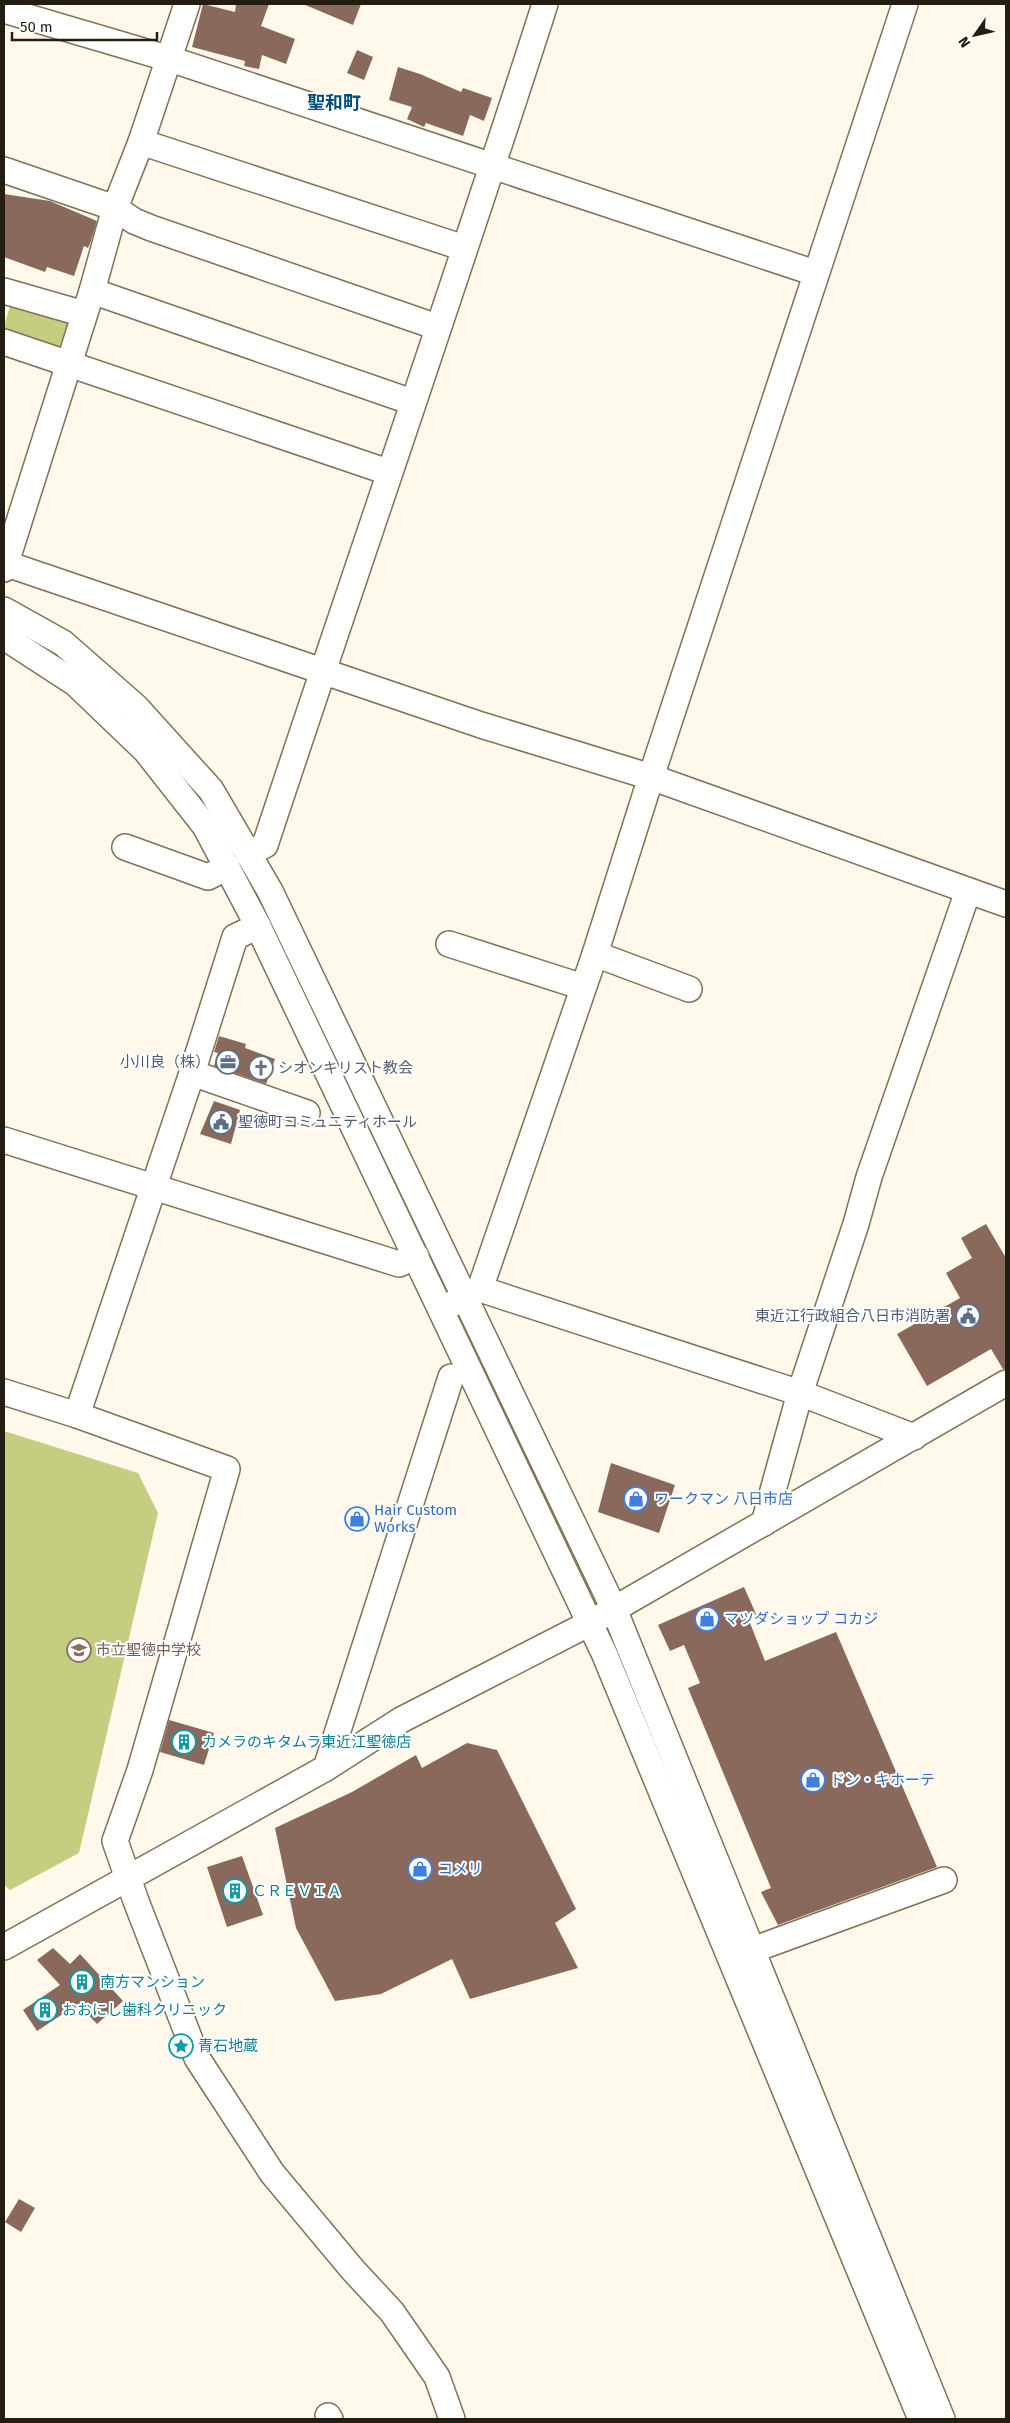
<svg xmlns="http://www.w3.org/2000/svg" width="1010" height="2423" viewBox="0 0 1010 2423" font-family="'Fira Sans','Noto Sans JP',sans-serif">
	<rect width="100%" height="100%" fill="#fff8eb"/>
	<!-- green -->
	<g fill="#c5cd81">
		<path d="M11 302 74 322 64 355 4 336V327Z"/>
		<path d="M4 1431 138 1473 158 1513 79 1853 10 1890 4 1885Z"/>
	</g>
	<!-- building -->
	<g fill="#8a695d">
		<path d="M203 4 235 12 236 4H269L261 26 295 39 286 64 262 55 259 69 244 66 245 61 192 47Z"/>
		<path d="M303 4H361L353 25Z"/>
		<path d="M357 50 373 57 364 80 347 73Z"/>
		<path d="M398 67 420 74 461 92 463 88 492 98 484 121 470 115 463 136 426 123 424 127 407 119 412 107 389 100Z"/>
		<path d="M4 194 50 201 97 221 91 241 88 248 84 246 74 276 47 267 45 272 4 257Z"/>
		<path d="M219 1036 246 1044 245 1048 275 1059 266 1084 214 1066 218 1053 214 1052Z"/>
		<path d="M214 1101 240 1110 231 1144 200 1134Z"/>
		<path d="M986 1224 1006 1258V1369H1003L991 1349 927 1386 897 1334 960 1298 946 1273 972 1258 961 1238Z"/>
		<path d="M611 1463 675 1485 659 1533 598 1512Z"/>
		<path d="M744 1587 756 1614 748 1618 765 1661 836 1632 937 1867 778 1925 761 1892 771 1888 688 1688 700 1683 684 1645 670 1651 658 1625Z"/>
		<path d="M169 1720 214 1733 204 1765 160 1752Z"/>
		<path d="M467 1743 497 1750 507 1770 576 1909 555 1923 578 1968 470 1999 452 1959 381 1994 335 2001 296 1928 275 1828 352 1792 416 1755 422 1768Z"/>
		<path d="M242 1856 263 1915 227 1927 207 1867Z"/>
		<path d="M53 1948 70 1964 80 1954 123 2001 97 2024 78 2004 37 2031 23 2010 60 1985 37 1960Z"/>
		<path d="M19 2199 35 2208 21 2232 5 2222Z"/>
	</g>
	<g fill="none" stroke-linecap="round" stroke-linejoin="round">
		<!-- minor casing -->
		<g stroke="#827255" stroke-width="28">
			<g id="minor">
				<path d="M4 10 170 59 815 273"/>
				<path d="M141 142 464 248"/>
				<path d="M4 170 115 208 134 221 151 228 437 327"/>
				<path d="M4 291 84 314"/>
				<path d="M92 291 412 402"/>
				<path d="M4 342 388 472"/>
				<path d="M4 563 481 725 651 777 1006 904"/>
				<path d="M4 569 92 291 115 208 141 142 187 4"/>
				<path d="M4 610 63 643 136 707 211 790 270 891 614 1609 942 2419"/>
				<path d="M4 637 75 683 146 751 205 826 258 926 604 1653 921 2419"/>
				<path d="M125 847 208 877 227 867"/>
				<path d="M248 854 265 845C358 564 455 285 545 4"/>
				<path d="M449 944 583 987"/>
				<path d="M595 954 689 989"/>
				<path d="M192 1073 307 1113"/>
				<path d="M4 1140 399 1264 416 1256"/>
				<path d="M480 1289 800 1393 914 1437"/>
				<path d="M450 1305 480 1289 595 954 651 777 905 4"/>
				<path d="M4 1392 77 1415 227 1469 140 1770 115 1841 136 1901 197 2058 272 2173 353 2270 392 2312 437 2377 452 2419"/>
				<path d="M77 1415 192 1073 235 937 258 926"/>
				<path d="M764 1523 800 1393 856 1224 869 1177 968 891"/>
				<path d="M326 1768 451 1377"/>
				<path d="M4 1947 326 1768 401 1720 590 1623 1006 1383"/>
				<path d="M736 1956 944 1880"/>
				<path d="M328 2416 330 2419"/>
			</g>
		</g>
		<!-- minor -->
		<use href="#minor" stroke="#fff" stroke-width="25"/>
	</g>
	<!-- icons -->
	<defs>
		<g id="office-ring" transform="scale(1.25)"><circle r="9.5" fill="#fff" stroke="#5c6f8a" stroke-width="1.5"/><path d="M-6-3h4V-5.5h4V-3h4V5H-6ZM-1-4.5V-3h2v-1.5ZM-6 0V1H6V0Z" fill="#5c6f8a"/></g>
		<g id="church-ring" transform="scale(1.25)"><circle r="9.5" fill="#fff" stroke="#6b7280" stroke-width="1.5"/><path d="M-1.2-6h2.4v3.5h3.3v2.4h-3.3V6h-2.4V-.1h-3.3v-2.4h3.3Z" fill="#6b7280"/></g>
		<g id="civic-ring" transform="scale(1.25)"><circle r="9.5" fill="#fff" stroke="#5c6f8a" stroke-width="1.5"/><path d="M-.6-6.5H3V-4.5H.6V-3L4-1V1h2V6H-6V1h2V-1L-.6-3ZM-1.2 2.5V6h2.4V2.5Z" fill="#5c6f8a"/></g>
		<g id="shop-ring" transform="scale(1.25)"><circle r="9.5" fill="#fff" stroke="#3f7fe0" stroke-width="1.5"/><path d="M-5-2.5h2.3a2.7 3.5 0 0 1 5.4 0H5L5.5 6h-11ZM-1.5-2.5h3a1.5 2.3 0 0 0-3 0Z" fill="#3f7fe0"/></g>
		<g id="school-ring" transform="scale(1.25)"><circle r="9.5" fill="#fff" stroke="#8d6e63" stroke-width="1.5"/><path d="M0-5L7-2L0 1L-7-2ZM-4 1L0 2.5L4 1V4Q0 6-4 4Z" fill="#8d6e63"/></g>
		<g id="building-ring" transform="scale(1.25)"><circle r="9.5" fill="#fff" stroke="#0f9aa8" stroke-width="1.5"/><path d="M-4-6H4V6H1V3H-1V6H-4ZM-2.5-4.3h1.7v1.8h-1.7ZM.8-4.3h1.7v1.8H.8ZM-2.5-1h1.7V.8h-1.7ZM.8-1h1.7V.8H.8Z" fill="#0f9aa8"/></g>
		<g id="sight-ring" transform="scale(1.25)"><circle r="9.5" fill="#fff" stroke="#0f9aa8" stroke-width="1.5"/><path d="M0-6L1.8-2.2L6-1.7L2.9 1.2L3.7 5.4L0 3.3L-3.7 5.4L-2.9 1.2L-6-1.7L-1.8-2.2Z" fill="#0f9aa8"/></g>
	</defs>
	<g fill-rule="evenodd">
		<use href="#office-ring" x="228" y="1062"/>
		<use href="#church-ring" x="261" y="1068"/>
		<use href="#civic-ring" x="221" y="1122"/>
		<use href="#civic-ring" x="968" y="1316"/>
		<use href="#shop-ring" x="636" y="1499"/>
		<use href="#shop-ring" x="357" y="1519"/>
		<use href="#shop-ring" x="707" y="1619"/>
		<use href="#school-ring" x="79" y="1650"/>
		<use href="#building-ring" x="184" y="1742"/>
		<use href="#shop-ring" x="813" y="1780"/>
		<use href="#shop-ring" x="420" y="1869"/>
		<use href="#building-ring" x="235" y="1891"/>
		<use href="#building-ring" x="82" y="1982"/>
		<use href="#building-ring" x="45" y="2010"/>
		<use href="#sight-ring" x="181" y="2046"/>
	</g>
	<g text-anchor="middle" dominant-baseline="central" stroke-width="4" stroke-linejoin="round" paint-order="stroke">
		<!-- service labels -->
		<g font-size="15" fill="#4e5e75" stroke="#fff" text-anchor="end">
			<text x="210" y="1062">小川良（株）</text>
			<text x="238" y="1122" text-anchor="start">聖徳町コミュニティホール</text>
			<text x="950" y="1316">東近江行政組合八日市消防署</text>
		</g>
		<!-- worship labels -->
		<g font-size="15" fill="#5b616d" stroke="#fff" text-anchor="start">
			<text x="278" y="1068">シオンキリスト教会</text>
		</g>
		<!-- shop labels -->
		<g font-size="15" fill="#366cbe" stroke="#fff" text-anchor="start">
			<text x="654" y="1499">ワークマン 八日市店</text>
			<text x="374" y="1510">Hair Custom<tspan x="374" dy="17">Works</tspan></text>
			<text x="724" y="1619">マツダショップ コカジ</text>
			<text x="830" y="1780">ドン・キホーテ</text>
			<text x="438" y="1869">コメリ</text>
		</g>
		<!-- education labels -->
		<g font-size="15" fill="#785e54" stroke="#fff" text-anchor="start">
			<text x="96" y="1650">市立聖徳中学校</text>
		</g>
		<!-- culture labels -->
		<g font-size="15" fill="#0d838f" stroke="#fff" text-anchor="start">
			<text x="202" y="1742">カメラのキタムラ東近江聖徳店</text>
			<text x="252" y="1891">ＣＲＥＶＩＡ</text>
			<text x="100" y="1982">南方マンション</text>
			<text x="62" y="2010">おおにし歯科クリニック</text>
			<text x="198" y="2046">青石地蔵</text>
		</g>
		<!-- quarter labels -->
		<g font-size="18" font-weight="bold" fill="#024e7c" stroke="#fff">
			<text x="334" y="103">聖和町</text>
		</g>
	</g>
	<!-- border -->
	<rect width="1010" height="2423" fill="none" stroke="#241e12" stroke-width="10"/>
	<!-- north arrow -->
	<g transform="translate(975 35) rotate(236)" stroke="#ffffff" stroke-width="4" paint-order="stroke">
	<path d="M0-4L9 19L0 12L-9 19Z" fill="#241e12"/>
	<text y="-8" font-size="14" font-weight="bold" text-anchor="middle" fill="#241e12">N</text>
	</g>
	<!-- scale -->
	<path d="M12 32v8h145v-8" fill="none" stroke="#241e12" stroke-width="2.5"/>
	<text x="20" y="32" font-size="15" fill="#241e12" stroke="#ffffff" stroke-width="4" paint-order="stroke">50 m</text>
</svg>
